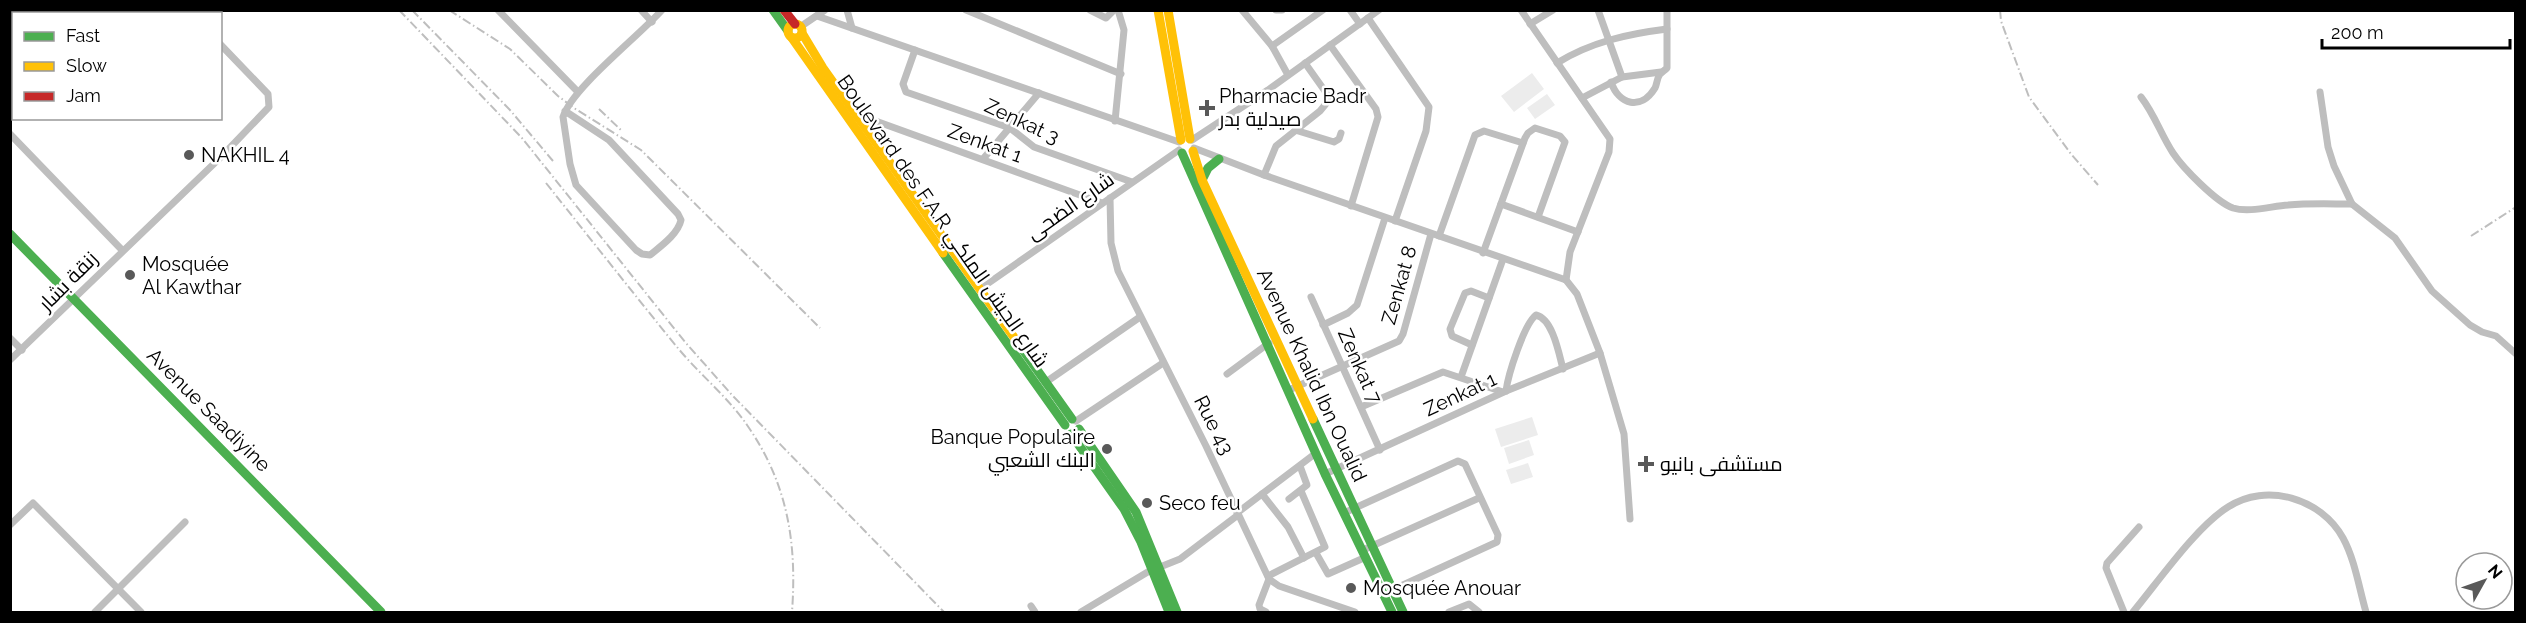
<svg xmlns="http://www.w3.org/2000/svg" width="2526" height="623" viewBox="0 0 2526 623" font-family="Raleway,Cairo,sans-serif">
	<rect width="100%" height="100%" fill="#fff"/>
	<!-- green -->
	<g fill="#ececec">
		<path d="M1532 73 1544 89 1514 112 1501 96Z"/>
		<path d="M1547 94 1555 105 1535 119 1527 108Z"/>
		<path d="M1532 417 1538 435 1501 447 1495 429Z"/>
		<path d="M1529 440 1534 455 1509 464 1504 448Z"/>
		<path d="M1528 463 1533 477 1511 484 1506 470Z"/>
	</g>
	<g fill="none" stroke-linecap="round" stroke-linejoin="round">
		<!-- street -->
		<g stroke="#bebebe" stroke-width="7">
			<path d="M188 10 191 14"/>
			<path d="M498 10 578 92"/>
			<path d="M641 10 652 22"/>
			<path d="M847 10 852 28"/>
			<path d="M966 10 1121 74"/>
			<path d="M1090 10 1106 18 1114 10"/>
			<path d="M1242 10 1272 46 1288 75"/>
			<path d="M1276 10H1282"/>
			<path d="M1350 10 1360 24"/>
			<path d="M1521 10 1610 139 1609 152 1570 252 1566 280"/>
			<path d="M1598 10 1622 77"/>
			<path d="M817 16 1179 142"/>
			<path d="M1368 18 1429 107 1426 131 1395 221"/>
			<path d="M1530 24 1553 10"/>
			<path d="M800 27 825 10"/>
			<path d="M1330 45 1376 109 1378 117 1351 206"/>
			<path d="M1272 46 1323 10"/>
			<path d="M915 50 903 84 906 92 1010 128 1034 147 1132 182"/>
			<path d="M1557 63C1591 42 1627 34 1667 29"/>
			<path d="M1611 82C1619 105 1641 111 1655 88 1657 84 1657 78 1660 74 1662 72 1665 70 1667 68V10"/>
			<path d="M2320 92 2328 147 2334 166 2352 204 2395 238 2432 291 2470 325 2482 332 2496 336 2516 354"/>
			<path d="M2141 97C2155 115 2161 135 2173 153 2183 168 2216 202 2233 208 2249 213 2272 206 2288 205 2309 203 2331 204 2352 204"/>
			<path d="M1582 98 1622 77 1661 72"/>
			<path d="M565 111 609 140 678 214 681 220C678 234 661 246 650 255L642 254 636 250 576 185 570 164 563 117C572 88 639 36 662 10"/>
			<path d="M859 115 1102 203"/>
			<path d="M1115 121 1124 30 1118 10"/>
			<path d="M1295 130 1334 142 1339 139 1341 133"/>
			<path d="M10 134 122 250"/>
			<path d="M1192 140 1268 90 1379 10"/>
			<path d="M1194 148 1264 175 1566 280 1577 294 1600 353 1624 434 1630 519"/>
			<path d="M983 159 1039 93"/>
			<path d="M1264 175 1276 146 1320 111 1329 100 1327 94 1305 63"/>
			<path d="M1110 198 1111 243 1118 271 1206 446 1269 579 1279 586 1355 612"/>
			<path d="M1501 204 1578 232"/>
			<path d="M1439 236 1475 135 1484 131 1523 143"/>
			<path d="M1483 253 1525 138 1528 133 1535 128 1560 136 1565 142 1538 217"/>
			<path d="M980 289 1179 150"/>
			<path d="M1311 297 1380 450"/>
			<path d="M1323 325 1348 313 1357 305 1385 218"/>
			<path d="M10 338 22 350"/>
			<path d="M1472 345 1452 336 1450 329 1465 293 1471 291 1489 298"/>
			<path d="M10 360 223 155 269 107 268 94 220 44"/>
			<path d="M1227 374 1269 343"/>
			<path d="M1461 377 1503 259"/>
			<path d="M1046 382 1140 317"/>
			<path d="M1289 390 1399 341 1403 334 1431 234"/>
			<path d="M1506 391C1508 375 1524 324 1536 315 1553 319 1559 354 1563 369"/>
			<path d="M1361 407 1443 372 1503 392"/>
			<path d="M1076 421 1163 363"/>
			<path d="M1325 474 1506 391 1600 353"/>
			<path d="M1262 494 1288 527 1304 558"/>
			<path d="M1289 499 1307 485 1300 466"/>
			<path d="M1237 513 1316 453"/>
			<path d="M1344 513 1458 461 1465 464 1498 535 1497 542 1392 590"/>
			<path d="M10 525 33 503 141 612"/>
			<path d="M1363 550 1479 498"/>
			<path d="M1316 553 1328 574 1366 557"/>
			<path d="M1160 567 1180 559 1238 515"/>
			<path d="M1268 576 1325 547 1301 491"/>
			<path d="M1031 606 1035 612"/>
			<path d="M95 612 185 522"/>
			<path d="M1081 612 1151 570"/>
			<path d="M1266 612 1260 609 1259 605 1269 579"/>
			<path d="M1449 612 1469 604 1479 612"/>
			<path d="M2124 612 2106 568 2107 563 2139 527"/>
			<path d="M2133 612C2158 582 2196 527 2228 507 2266 482 2321 498 2343 538 2355 560 2359 588 2366 612"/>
		</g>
		<!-- fast -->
		<g stroke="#4caf50" stroke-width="9">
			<path d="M773 10 788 31"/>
			<path d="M1182 153 1325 474 1392 612"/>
			<path d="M1202 180 1208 168 1219 159"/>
			<path d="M10 234 381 612"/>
			<path d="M943 253 1065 425"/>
			<path d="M1018 343 1072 419"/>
			<path d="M1313 419 1403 612"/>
			<path d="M1079 429 1136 512 1177 612"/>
			<path d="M1071 434 1124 509 1141 542 1169 612"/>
		</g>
		<!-- slow -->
		<g stroke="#ffc107" stroke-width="9">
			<path d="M1158 10 1181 140"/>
			<path d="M1168 10 1190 139"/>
			<circle cx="795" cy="31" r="7"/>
			<path d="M802 33 823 68 1018 343"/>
			<path d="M792 38 943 253"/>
			<path d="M1193 151 1202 180 1313 419"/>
		</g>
		<!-- jam -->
		<path stroke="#c62828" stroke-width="9" d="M784 10 795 24"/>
		<!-- rail -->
		<g stroke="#bebebe" stroke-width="2" stroke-dasharray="9 3 1.5 3" stroke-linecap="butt">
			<path d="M399 10 522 138 685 342 732 395 944 612"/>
			<path d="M412 10 510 110 553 161"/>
			<path d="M449 10 510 49 558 96 574 108 641 150 820 328"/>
			<path d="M2000 10 2001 21 2029 97 2071 154 2098 185"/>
			<path d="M599 109 622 131"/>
			<path d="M546 183C589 237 633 293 677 347 699 374 728 397 747 425 788 484 797 543 792 612"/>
			<path d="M2471 236 2516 207"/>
		</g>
	</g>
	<!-- markers -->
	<g fill="#595959" stroke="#fff" stroke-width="2">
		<path d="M1204 99h6v6h6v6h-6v6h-6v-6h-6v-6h6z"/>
		<circle cx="189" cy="155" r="6"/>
		<circle cx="130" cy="275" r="6"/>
		<circle cx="1107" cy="449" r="6"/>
		<path d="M1643 455h6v6h6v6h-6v6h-6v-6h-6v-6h6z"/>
		<circle cx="1147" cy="503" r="6"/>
		<circle cx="1351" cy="588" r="6"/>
	</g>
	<g text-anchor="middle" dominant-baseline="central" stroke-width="5" stroke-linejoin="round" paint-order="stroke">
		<!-- poi labels -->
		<g font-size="20" fill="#000" stroke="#fff" text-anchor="start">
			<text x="1219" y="96">Pharmacie Badr<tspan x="1219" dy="23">صيدلية بدر</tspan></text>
			<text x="201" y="155">NAKHIL 4</text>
			<text x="142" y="264">Mosquée<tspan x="142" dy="23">Al Kawthar</tspan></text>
			<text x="1095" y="437" text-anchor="end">Banque Populaire<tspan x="1095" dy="23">البنك الشعبي</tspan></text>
			<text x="1660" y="464">مستشفى بانيو</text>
			<text x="1159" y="503">Seco feu</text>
			<text x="1363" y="588">Mosquée Anouar</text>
		</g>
		<!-- street labels -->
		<g font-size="20" fill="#000" stroke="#fff">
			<text transform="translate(1022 121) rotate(25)">Zenkat 3</text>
			<text transform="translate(985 143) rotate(20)">Zenkat 1</text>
			<text transform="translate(1070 206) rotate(-35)">شارع الضحى</text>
			<text transform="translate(943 221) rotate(55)">Boulevard des F.A.R شارع الجيش الملكي</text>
			<text transform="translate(68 281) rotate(-45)">زنقة بشار</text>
			<text transform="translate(1399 285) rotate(-74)">Zenkat 8</text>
			<text transform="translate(1360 366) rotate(66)">Zenkat 7</text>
			<text transform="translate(1312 375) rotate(65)">Avenue Khalid Ibn Oualid</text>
			<text transform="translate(1460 394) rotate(-25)">Zenkat 1</text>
			<text transform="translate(209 410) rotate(45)">Avenue Saadiyine</text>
			<text transform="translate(1214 425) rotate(63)">Rue 43</text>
		</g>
	</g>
	<!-- border -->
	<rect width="2526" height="623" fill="none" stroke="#000000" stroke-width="24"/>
	<!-- legend -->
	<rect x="12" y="12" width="210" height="108" fill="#ffffff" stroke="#999999" stroke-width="1.5"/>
	<rect x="24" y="32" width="30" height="9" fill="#4caf50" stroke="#999999" stroke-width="1.5"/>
	<text x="66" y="42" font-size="18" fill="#000000">Fast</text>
	<rect x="24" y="62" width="30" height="9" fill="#ffc107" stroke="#999999" stroke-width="1.5"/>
	<text x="66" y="72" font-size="18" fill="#000000">Slow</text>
	<rect x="24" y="92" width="30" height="9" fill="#c62828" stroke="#999999" stroke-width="1.5"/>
	<text x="66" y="102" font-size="18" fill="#000000">Jam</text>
	<!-- north arrow -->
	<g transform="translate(2484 581) rotate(50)"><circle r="28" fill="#ffffff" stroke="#999999" stroke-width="1.5"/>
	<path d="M0-4.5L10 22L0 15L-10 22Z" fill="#595959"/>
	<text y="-9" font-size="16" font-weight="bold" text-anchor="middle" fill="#000000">N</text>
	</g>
	<!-- scale -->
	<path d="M2322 39v9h188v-9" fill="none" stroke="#000000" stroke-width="3"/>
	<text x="2331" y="39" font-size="18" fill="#000000" stroke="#ffffff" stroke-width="4.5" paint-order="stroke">200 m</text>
</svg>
